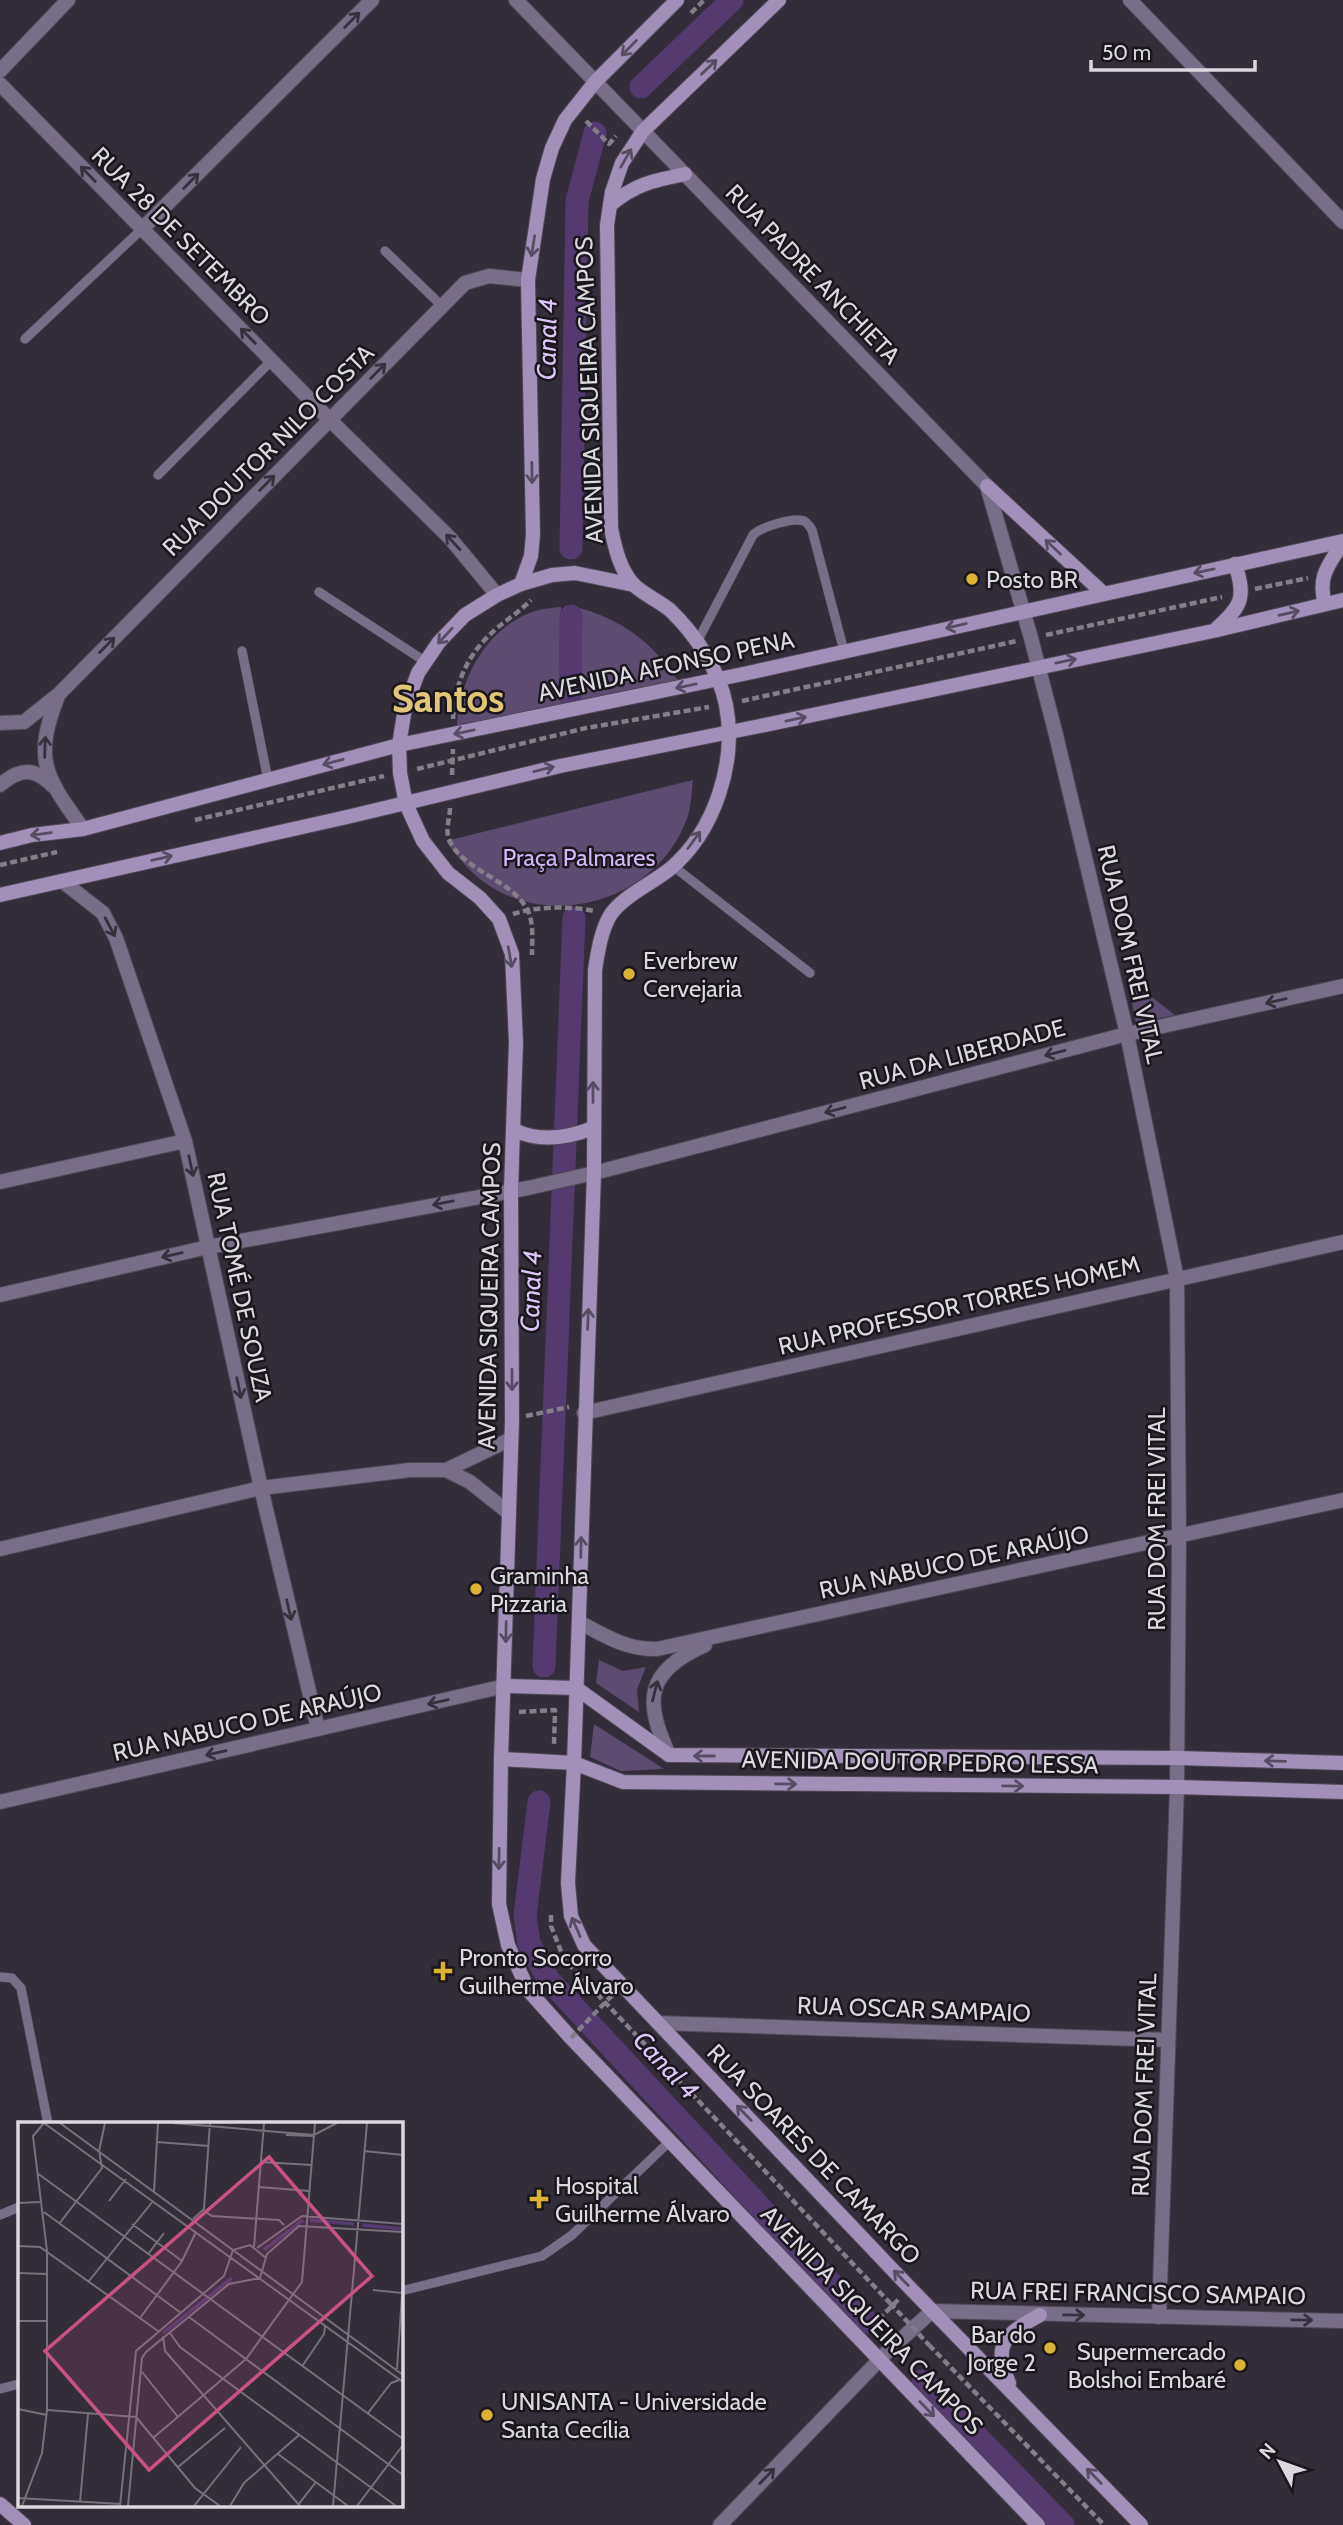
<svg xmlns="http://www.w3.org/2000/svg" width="1343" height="2525" viewBox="0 0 1343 2525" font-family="Cabin,sans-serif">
	<rect width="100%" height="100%" fill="#332d3a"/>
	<!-- green -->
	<g fill="#5e4c70">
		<path d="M561 607V704L457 728C458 679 489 623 539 610 546 608 554 608 561 607Z"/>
		<path d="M575 607C621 618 653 643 679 682L574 703Z"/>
		<path d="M693 780C692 791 691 802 689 812 665 894 562 931 491 887 472 875 459 859 446 841Z"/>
		<path d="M1127 978 1175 1015 1136 1023Z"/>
		<path d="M599 1660 623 1671 646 1667 637 1689 639 1712 596 1683Z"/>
		<path d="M594 1724 664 1769 621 1771 590 1757Z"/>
	</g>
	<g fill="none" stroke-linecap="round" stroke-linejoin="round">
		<!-- canal -->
		<g stroke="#543a6e" stroke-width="23">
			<path d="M641 87 732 0"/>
			<path d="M571 548 577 201 595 133"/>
			<path d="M570 696 571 616"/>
			<path d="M544 1666 574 918"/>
			<path d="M539 1802 525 1916 529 1943 548 1979 867 2322"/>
			<path d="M923 2381 1063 2525"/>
		</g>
		<!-- service casing -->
		<g stroke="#4e4855" stroke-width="10">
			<g id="service">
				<path d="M385 251 442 306"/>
				<path d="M25 339 142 229"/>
				<path d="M158 475 272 360"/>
				<path d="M319 592 426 662"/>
				<path d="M697 642 753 535C761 527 793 517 804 521 808 523 810 527 812 530L844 651"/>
				<path d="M242 651 268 780"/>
				<path d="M673 866 810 973"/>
				<path d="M0 1977 12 1978 21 1988 48 2124"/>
				<path d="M0 2215 19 2207"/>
				<path d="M401 2291 542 2256 572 2235 670 2141"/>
				<path d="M0 2389 19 2384"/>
			</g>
		</g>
		<!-- minor casing -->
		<g stroke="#4e4855" stroke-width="16">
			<g id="minor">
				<path d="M516 0 987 486 1031 638 1056 735 1127 1034 1177 1279 1179 1536 1177 1787 1159 2317"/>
				<path d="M0 71 68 0"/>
				<path d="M0 84 330 420 450 538 497 595"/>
				<path d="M142 229 372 0"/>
				<path d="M58 696C33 760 45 776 83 829"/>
				<path d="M0 723 24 722 59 694 465 283 489 276 528 280"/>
				<path d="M0 785C20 768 34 767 53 786"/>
				<path d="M62 881 103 913 116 938 185 1141 261 1488 318 1729"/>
				<path d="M0 1182 185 1141"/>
				<path d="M0 1295 208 1247 528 1188 594 1173 1127 1034 1343 986"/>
				<path d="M584 1413 1343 1242"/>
				<path d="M446 1470 470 1482 509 1513"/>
				<path d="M0 1549 261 1488 410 1470H446L511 1439"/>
				<path d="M579 1622C605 1636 627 1650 657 1649L1343 1500"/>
				<path d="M669 1755C644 1700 645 1672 705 1645"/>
				<path d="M0 1802 505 1686"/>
				<path d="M659 2023 1168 2040"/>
			</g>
		</g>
		<!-- tertiary casing -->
		<g stroke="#4e4855" stroke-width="16">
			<g id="tertiary">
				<path d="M1130 0 1343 222"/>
				<path d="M720 2525 886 2353 932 2311 1343 2321"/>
			</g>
		</g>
		<!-- secondary casing -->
		<g stroke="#4e4855" stroke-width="16">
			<g id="secondary">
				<path d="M779 0 643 131 622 163 612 192 607 225 611 528C615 548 620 571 635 586 645 595 659 601 670 610 696 635 719 670 726 705 737 762 715 831 670 869 651 884 625 895 611 914 601 930 598 951 595 970L594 1173 574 1763 568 1883 571 1916 584 1945 910 2288 1141 2525"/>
				<path d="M610 205C636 184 652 181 685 174"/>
				<path d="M987 486 1103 593"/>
				<path d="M521 584 531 556 533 535 528 280 543 179 552 148 565 120 595 82 677 0"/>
				<path d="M634 585 575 573 552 575 521 584 497 595 465 615 439 642 418 673 405 708 399 745 400 773 406 804 423 841 448 873 480 898 499 919 512 954 516 1042 511 1190 512 1420 501 1759 499 1904 508 1945 528 1990 571 2038 1038 2525"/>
				<path d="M1325 604C1317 576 1329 565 1343 542"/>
				<path d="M1217 628C1242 606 1246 597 1235 564"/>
				<path d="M0 843 32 835 83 829 399 745 748 673 1343 541"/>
				<path d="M0 895 347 817 560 766 760 726 1213 631 1343 600"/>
				<path d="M514 1130C539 1142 568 1138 593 1128"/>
				<path d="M505 1686 576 1688 669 1755 1178 1758 1343 1763"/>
				<path d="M501 1759 574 1763 623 1782 1177 1787 1343 1792"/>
				<path d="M1009 2383C992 2344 1005 2334 1040 2315"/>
				<path d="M0 2504 24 2525"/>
			</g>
		</g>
		<!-- path -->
		<g stroke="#837e89" stroke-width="4.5" stroke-dasharray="7 3.5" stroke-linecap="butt">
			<path d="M691 13 704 0"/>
			<path d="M586 121 609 144 616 136"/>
			<path d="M1255 589 1308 578"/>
			<path d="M1046 635 1222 597"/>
			<path d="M742 701 1017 641"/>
			<path d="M453 719C455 681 468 653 497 628 508 619 520 611 531 600"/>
			<path d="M417 769 586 728 709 707"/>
			<path d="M452 775 453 749"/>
			<path d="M450 808C450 817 446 827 448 836 457 869 513 879 528 911 534 924 532 941 532 955"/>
			<path d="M195 820 384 776"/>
			<path d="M0 865 57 852"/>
			<path d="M513 914C537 906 570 906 594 911"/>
			<path d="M526 1416 569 1407"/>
			<path d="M519 1712 555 1710 554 1745"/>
			<path d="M551 1915V1926L564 1959 890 2303"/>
			<path d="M871 2327 900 2298"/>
			<path d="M929 2345 1104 2525"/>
		</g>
		<!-- service -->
		<use href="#service" stroke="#796e87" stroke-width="9"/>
		<!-- minor -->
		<use href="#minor" stroke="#796e87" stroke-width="14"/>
		<!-- tertiary -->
		<use href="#tertiary" stroke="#796e87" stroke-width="14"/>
		<!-- secondary -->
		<use href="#secondary" stroke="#a390b8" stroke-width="14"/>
		<!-- path-bridge -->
		<g stroke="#837e89" stroke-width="4.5" stroke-dasharray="7 3.5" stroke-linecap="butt">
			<path d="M571 2038 622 1985"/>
			<path d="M890 2303 929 2345"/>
		</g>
	</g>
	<!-- one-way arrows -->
	<defs><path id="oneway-shaft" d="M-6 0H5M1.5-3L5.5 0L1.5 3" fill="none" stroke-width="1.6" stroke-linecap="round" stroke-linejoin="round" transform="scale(1.75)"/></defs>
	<g stroke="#36303c">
		<use href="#oneway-shaft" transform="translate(352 20) rotate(-45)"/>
		<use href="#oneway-shaft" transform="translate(88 174) rotate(-134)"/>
		<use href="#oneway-shaft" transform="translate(191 181) rotate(-45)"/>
		<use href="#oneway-shaft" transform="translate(248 336) rotate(-135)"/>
		<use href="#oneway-shaft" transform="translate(378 371) rotate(-45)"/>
		<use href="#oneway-shaft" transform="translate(267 483) rotate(-45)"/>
		<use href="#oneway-shaft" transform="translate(453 542) rotate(-132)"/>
		<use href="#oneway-shaft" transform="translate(107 645) rotate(-45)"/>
		<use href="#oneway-shaft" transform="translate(45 747) rotate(-88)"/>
		<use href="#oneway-shaft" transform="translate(110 927) rotate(62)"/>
		<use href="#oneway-shaft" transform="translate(1276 1001) rotate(167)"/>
		<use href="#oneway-shaft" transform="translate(1055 1053) rotate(165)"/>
		<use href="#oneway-shaft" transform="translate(835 1110) rotate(165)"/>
		<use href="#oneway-shaft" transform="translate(191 1166) rotate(78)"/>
		<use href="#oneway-shaft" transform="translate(443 1203) rotate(169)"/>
		<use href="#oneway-shaft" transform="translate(172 1255) rotate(167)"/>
		<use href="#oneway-shaft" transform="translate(239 1388) rotate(78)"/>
		<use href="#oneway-shaft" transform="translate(289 1610) rotate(77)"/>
		<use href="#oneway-shaft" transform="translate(655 1691) rotate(-76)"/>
		<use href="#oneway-shaft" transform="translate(438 1702) rotate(167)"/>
		<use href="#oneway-shaft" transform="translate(216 1753) rotate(167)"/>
		<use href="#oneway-shaft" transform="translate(1074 2315) rotate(1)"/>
		<use href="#oneway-shaft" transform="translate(1302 2320) rotate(1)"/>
		<use href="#oneway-shaft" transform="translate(767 2476) rotate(-46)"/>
	</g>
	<g stroke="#574d62">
		<use href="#oneway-shaft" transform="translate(629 48) rotate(135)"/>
		<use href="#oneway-shaft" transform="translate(709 67) rotate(-44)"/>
		<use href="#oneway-shaft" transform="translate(626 158) rotate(-60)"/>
		<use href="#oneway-shaft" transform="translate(533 246) rotate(99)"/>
		<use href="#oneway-shaft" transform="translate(532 473) rotate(89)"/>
		<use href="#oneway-shaft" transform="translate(1053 547) rotate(-137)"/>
		<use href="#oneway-shaft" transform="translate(1204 571) rotate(168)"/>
		<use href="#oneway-shaft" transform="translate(1289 613) rotate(-13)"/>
		<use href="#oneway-shaft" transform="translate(956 626) rotate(167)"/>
		<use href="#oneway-shaft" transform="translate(445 636) rotate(133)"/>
		<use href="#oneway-shaft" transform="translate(1066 661) rotate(-12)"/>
		<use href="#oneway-shaft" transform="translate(686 686) rotate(168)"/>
		<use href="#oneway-shaft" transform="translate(796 719) rotate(-12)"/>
		<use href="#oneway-shaft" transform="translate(464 732) rotate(168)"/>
		<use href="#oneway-shaft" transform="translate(333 762) rotate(165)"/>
		<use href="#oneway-shaft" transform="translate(544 769) rotate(-14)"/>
		<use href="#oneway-shaft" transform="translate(41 834) rotate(172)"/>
		<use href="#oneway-shaft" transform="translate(694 840) rotate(-54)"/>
		<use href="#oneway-shaft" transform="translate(162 858) rotate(-13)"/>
		<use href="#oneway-shaft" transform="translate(510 957) rotate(80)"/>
		<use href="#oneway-shaft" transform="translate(593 1092) rotate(-90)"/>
		<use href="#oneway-shaft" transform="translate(588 1319) rotate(-88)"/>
		<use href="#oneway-shaft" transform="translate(512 1380) rotate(90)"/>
		<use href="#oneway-shaft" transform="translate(581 1547) rotate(-89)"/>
		<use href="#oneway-shaft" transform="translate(506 1632) rotate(91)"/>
		<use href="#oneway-shaft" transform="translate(704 1756) rotate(-180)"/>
		<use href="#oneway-shaft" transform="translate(1275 1761) rotate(-178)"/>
		<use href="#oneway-shaft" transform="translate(786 1784) rotate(1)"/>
		<use href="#oneway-shaft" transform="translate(1013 1786) rotate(1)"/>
		<use href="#oneway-shaft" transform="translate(499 1859) rotate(91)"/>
		<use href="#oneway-shaft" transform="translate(576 1927) rotate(-114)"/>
		<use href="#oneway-shaft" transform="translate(744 2113) rotate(-134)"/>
		<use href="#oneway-shaft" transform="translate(901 2278) rotate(-134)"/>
		<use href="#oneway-shaft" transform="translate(927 2409) rotate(46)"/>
		<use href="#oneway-shaft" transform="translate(1094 2476) rotate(-134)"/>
	</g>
	<!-- markers -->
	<g fill="#dbb233" stroke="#19161c" stroke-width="2.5">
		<circle cx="972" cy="579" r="7"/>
		<circle cx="629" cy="974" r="7"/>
		<circle cx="476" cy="1589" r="7"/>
		<path d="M439.5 1960.5h7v7h7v7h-7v7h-7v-7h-7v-7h7z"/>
		<path d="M535.5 2188.5h7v7h7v7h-7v7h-7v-7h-7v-7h7z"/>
		<circle cx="1050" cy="2348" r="7"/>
		<circle cx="1240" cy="2365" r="7"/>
		<circle cx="487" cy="2415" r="7"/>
	</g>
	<g text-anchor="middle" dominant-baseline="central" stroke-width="5" stroke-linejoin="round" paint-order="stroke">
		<!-- street labels -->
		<g font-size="24" fill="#dbd8e0" stroke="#19161c">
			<text transform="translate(181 236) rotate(45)">RUA 28 DE SETEMBRO</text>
			<text transform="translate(813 274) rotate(46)">RUA PADRE ANCHIETA</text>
			<text transform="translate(589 390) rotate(-92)">AVENIDA SIQUEIRA CAMPOS</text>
			<text transform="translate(268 450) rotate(-45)">RUA DOUTOR NILO COSTA</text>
			<text transform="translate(666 666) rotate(-12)">AVENIDA AFONSO PENA</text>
			<text transform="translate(1131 954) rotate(77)">RUA DOM FREI VITAL</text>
			<text transform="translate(962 1054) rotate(-15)">RUA DA LIBERDADE</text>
			<text transform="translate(240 1287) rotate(78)">RUA TOMÉ DE SOUZA</text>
			<text transform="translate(489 1296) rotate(-89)">AVENIDA SIQUEIRA CAMPOS</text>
			<text transform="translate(959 1305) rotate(-13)">RUA PROFESSOR TORRES HOMEM</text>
			<text transform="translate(1156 1519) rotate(-90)">RUA DOM FREI VITAL</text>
			<text transform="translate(954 1562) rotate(-12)">RUA NABUCO DE ARAÚJO</text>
			<text transform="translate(247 1722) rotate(-13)">RUA NABUCO DE ARAÚJO</text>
			<text transform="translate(920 1762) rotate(1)">AVENIDA DOUTOR PEDRO LESSA</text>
			<text transform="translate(914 2009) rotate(2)">RUA OSCAR SAMPAIO</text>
			<text transform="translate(1144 2085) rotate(-88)">RUA DOM FREI VITAL</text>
			<text transform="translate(814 2154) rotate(46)">RUA SOARES DE CAMARGO</text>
			<text transform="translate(1138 2293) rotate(1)">RUA FREI FRANCISCO SAMPAIO</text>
			<text transform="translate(872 2320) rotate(46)">AVENIDA SIQUEIRA CAMPOS</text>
		</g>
		<!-- poi labels -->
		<g font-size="24" fill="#dbd8e0" stroke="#19161c" text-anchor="start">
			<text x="986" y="579">Posto BR</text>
			<text x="643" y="960">Everbrew<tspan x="643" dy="28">Cervejaria</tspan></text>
			<text x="490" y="1575">Graminha<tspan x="490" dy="28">Pizzaria</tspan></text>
			<text x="459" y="1957">Pronto Socorro<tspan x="459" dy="28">Guilherme Álvaro</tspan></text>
			<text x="555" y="2185">Hospital<tspan x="555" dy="28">Guilherme Álvaro</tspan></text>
			<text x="1036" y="2334" text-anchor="end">Bar do<tspan x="1036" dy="28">Jorge 2</tspan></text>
			<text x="1226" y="2351" text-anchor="end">Supermercado<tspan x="1226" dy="28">Bolshoi Embaré</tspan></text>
			<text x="501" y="2401">UNISANTA - Universidade<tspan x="501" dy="28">Santa Cecília</tspan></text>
		</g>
		<!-- park labels -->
		<g font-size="24" fill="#d4b5f7" stroke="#19161c">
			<text x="579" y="857">Praça Palmares</text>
		</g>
		<!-- water labels -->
		<g font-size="26" font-style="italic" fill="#dec6f8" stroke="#19161c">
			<text transform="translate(547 339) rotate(-89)">Canal 4</text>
			<text transform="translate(531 1291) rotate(-88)">Canal 4</text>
			<text transform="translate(666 2065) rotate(47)">Canal 4</text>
		</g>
		<!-- town labels -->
		<g font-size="38" font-weight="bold" fill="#e1c67a" stroke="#19161c">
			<text x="448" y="698">Santos</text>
		</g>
	</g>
	<!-- overview -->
	<g transform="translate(18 2122)">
		<rect width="385" height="385" fill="#332d3a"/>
		<path fill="none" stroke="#543a6e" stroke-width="3.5" d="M292 98 336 102M344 103 385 107M246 128 285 98M145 211 214 156"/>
		<path fill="none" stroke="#76717c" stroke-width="2" d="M26 1 385 260M42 1 385 253M155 1 296 13 319 1M268 13 296 14M139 20 191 24M346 29 385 33M243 40 294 43M19 51 385 317M241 65 291 69M136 70 140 1M91 79 108 57M0 81 22 80M186 89 194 94 261 98 266 103M26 90 163 191M175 97 186 87 192 1M41 102 84 46 81 29 87 1M114 102 164 139M0 124 22 125 140 209M236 125 246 1M239 126 284 94 385 102M131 131 146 111M0 151 29 152M71 159 135 79M355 168 384 171M171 195 385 353M122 196 164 139 178 110M0 199H29M152 211 162 225 378 384M145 214 147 229 282 384M285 243 306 212 307 204M379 247 385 158M124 250 160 295M0 287 29 293M30 288 118 295 177 366 202 384M350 291 373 261 381 258M135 316 228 237 284 160 297 1M260 332 330 384M160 345 207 306M0 376 103 382M62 380 70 292M280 383 298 360M4 384 24 331 29 288V129L15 14 26 1M102 384 118 229 206 154 215 128 232 123 248 136M110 384 124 236 128 230 211 162 242 156 249 132 281 104 385 110M176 384 223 325M212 384 226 361 281 313M315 384 349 1M339 384 385 323"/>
		<path fill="#ca5283" fill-opacity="0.15" stroke="#ca5283" stroke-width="3.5" d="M251 35 354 154 131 348 27 229Z"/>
		<rect width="385" height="385" fill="none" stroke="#dbd8e0" stroke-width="3.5"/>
	</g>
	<!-- north arrow -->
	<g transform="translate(1280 2462) rotate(311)" stroke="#19161c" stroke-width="5" paint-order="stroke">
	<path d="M0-5L12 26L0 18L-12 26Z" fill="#dbd8e0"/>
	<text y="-10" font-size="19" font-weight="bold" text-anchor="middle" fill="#dbd8e0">N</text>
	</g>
	<!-- scale -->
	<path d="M1091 60v10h164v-10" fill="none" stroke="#dbd8e0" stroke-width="3.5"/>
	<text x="1102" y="60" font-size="21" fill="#dbd8e0" stroke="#19161c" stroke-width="5" paint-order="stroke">50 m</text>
</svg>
